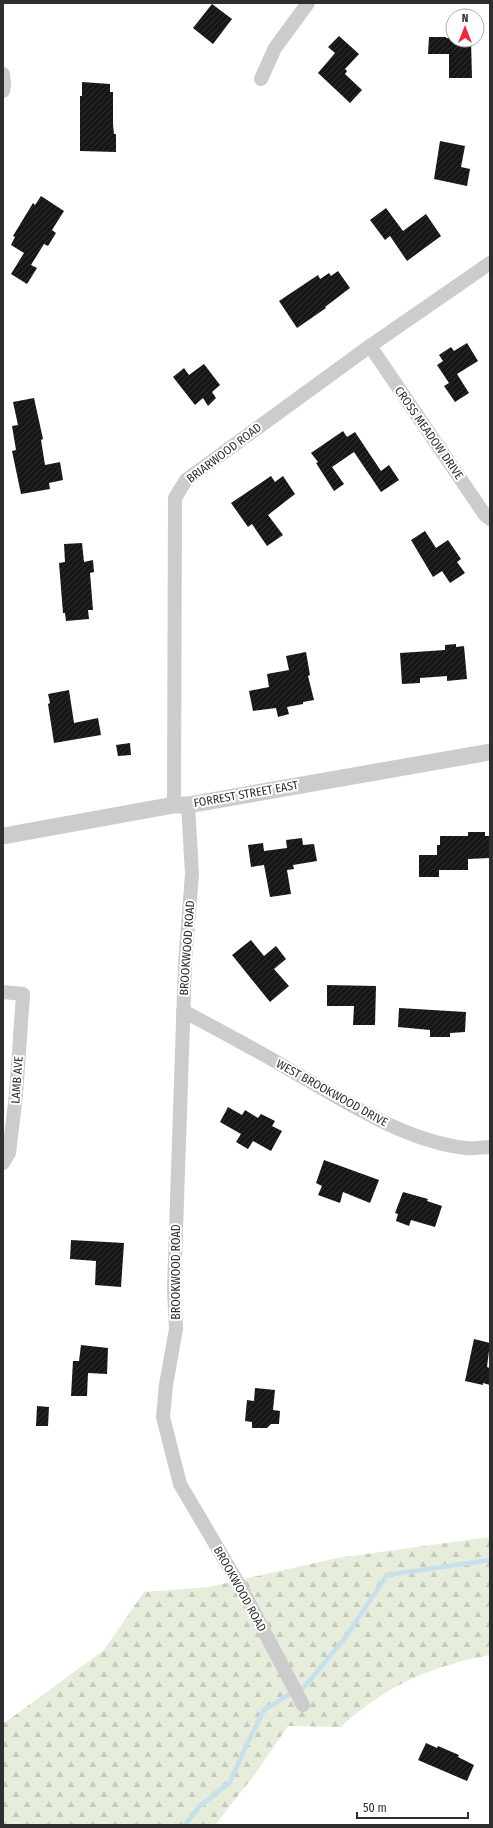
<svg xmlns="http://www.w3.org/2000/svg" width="493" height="1828" viewBox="0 0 493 1828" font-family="'Fira Sans Condensed',sans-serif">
	<defs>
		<pattern id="forest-firs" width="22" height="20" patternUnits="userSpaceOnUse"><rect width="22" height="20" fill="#e6eddb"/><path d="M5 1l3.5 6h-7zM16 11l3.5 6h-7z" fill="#c6ccbc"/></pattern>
		<pattern id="building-hatch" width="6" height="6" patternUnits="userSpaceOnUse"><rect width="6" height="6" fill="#161616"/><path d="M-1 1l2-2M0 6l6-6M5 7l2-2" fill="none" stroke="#303030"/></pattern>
	</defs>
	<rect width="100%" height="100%" fill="#fff"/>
	<!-- forest -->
	<path fill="url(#forest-firs)" d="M490 1537V1655C431 1666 385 1686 341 1727L288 1726 255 1774 215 1825H3V1724L104 1650 144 1592 209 1587 337 1558Z"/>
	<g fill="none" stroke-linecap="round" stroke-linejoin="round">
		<!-- stream -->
		<g stroke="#c6e0ee" stroke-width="4.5">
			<path d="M304 1687 345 1638 387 1575 490 1560"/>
			<path d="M185 1825 200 1806 230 1782 247 1744 264 1710 288 1695"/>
		</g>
	</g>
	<!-- building -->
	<g fill="url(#building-hatch)">
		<path d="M212 4 232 19 213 44 193 28Z"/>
		<path d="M339 36 359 54 345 69 347 71 345 74 362 90 350 103 318 73 335 53 328 47Z"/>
		<path d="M429 37H446V38H453V40H471L472 78H449V54H428Z"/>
		<path d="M82 82 110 84V92H113V124L114 134H116V152L80 151V96H82Z"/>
		<path d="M440 141 465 146 461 167 470 169 467 186 434 179Z"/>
		<path d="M41 196 64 211 52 230 56 233 48 246 44 244 31 265 37 268 27 284 11 274 24 253 11 245 15 237 13 236 33 203 35 205Z"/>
		<path d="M386 208 403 231 426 214 441 236 407 261 390 236 385 240 370 220Z"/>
		<path d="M338 271 350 288 325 307 326 308 297 328 279 301 318 275 320 279 329 273 331 276Z"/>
		<path d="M467 343 478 361 457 374 469 393 455 402 444 386 449 383 437 365 443 361 439 355 451 347 454 351Z"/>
		<path d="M204 364 220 385 212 392 216 398 208 406 203 398 195 405 173 377 184 368 189 375Z"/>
		<path d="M34 398 43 439 41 440 45 465 60 462 63 480 49 483 50 489 21 494 12 451 16 450 12 426 18 425 13 402Z"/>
		<path d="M343 431 347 437 355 432 381 471 389 465 399 480 381 492 354 452 332 467 344 484 334 491 316 463 318 462 311 453Z"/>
		<path d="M271 476 275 482 283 476 295 494 268 515 283 535 267 546 252 524 248 527 231 503Z"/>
		<path d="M425 531 436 548 448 540 461 559 457 562 465 573 450 583 442 571 433 577 411 540Z"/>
		<path d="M82 543 84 562 93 560 94 572 90 573 93 610H88L89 619 66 621 65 613H63L59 563 65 562 64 544Z"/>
		<path d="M456 644V647L464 646 467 679 447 681V676L420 678V683L402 684 400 653 445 650V645Z"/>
		<path d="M306 652 310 675 308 676 314 700 303 702V704L287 707 289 714 278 717 276 708 253 711 249 691 269 687 267 674 289 670 286 656Z"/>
		<path d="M69 690 74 723 98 718 101 735 54 743 48 704 50 703 48 694Z"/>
		<path d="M130 743 131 755 118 756 116 745Z"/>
		<path d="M468 832H485V836H490V858L468 859V870H439V877H419V855H437V845H440V836H468Z"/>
		<path d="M302 838 303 845 314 844 317 861 293 865 294 869 287 870 291 894 270 897 264 865 251 867 248 845 263 843 264 851 287 848 286 840Z"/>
		<path d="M251 940 264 956 276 946 286 959 274 969 289 986 270 1002 232 955Z"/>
		<path d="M327 985 376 986 375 1025H353L354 1006H327Z"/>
		<path d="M399 1008 466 1012 465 1032 450 1033V1037H430V1030L398 1027Z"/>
		<path d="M228 1107 242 1115 245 1110 258 1118 261 1114 275 1121 272 1126 282 1131 271 1151 253 1141 248 1149 236 1142 241 1134 220 1122Z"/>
		<path d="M324 1160 379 1180 370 1203 343 1192 340 1203 318 1195 322 1186 316 1183Z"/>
		<path d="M403 1192 428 1199 427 1201 442 1206 435 1227 411 1220 409 1226 396 1221 398 1214 395 1213Z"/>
		<path d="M71 1240 124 1243 121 1287 95 1285 96 1261 70 1259Z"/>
		<path d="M474 1339 490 1343 487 1367 490 1368V1385L483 1383V1385L465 1381Z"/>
		<path d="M81 1345 108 1348 107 1374 88 1373 87 1396H71L73 1361H79Z"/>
		<path d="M255 1388 275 1390 273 1410 280 1411 279 1424H271L267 1428H252V1422L245 1421 247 1400 254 1401Z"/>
		<path d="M37 1406 49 1407 48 1426H36Z"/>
		<path d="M426 1743 437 1748 438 1746 459 1755 458 1757 474 1765 467 1781 418 1760Z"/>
	</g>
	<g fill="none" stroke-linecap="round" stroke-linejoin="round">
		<!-- minor -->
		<g stroke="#ccc" stroke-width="14">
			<path d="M3 74 4 84 3 91"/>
			<path d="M261 79 275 48 308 3"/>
			<path d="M370 346 485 515 490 519"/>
			<path d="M174 805 175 498 186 480 370 346 490 263"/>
			<path d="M188 805 192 874 185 963 174 1290 176 1329 166 1385 163 1417 180 1484 244 1593 303 1705"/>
			<path d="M3 992 23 994 16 1095 9 1153 3 1163"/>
			<path d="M183 1011C219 1030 255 1049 290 1070 343 1100 404 1141 466 1148 474 1149 482 1147 490 1147"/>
		</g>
		<!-- tertiary -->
		<path stroke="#ccc" stroke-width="17" d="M3 836 174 805H188L490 752"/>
	</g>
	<g text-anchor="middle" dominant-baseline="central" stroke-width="4" stroke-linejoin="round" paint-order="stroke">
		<!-- street labels -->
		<g font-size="12" fill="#2f2f2f" stroke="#fff">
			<text transform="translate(429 433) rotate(55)">CROSS MEADOW DRIVE</text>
			<text transform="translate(224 453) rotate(-37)">BRIARWOOD ROAD</text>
			<text transform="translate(246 794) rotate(-10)">FORREST STREET EAST</text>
			<text transform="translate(187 948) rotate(-86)">BROOKWOOD ROAD</text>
			<text transform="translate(17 1080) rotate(-86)">LAMB AVE</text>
			<text transform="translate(332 1093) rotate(29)">WEST BROOKWOOD DRIVE</text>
			<text transform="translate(176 1272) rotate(-90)">BROOKWOOD ROAD</text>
			<text transform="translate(240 1589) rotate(61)">BROOKWOOD ROAD</text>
		</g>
	</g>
	<!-- border -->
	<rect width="493" height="1828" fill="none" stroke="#2f2f2f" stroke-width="8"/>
	<!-- north arrow -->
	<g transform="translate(465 28)"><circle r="19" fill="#ffffff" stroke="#acacac"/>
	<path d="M0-3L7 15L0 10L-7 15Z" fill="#f1253e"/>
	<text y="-6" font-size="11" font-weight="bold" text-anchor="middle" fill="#2f2f2f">N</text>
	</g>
	<!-- scale -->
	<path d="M357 1812v6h111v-6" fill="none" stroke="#2f2f2f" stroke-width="2"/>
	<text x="363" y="1812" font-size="12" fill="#2f2f2f" stroke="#ffffff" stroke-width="3" paint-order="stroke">50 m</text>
</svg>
